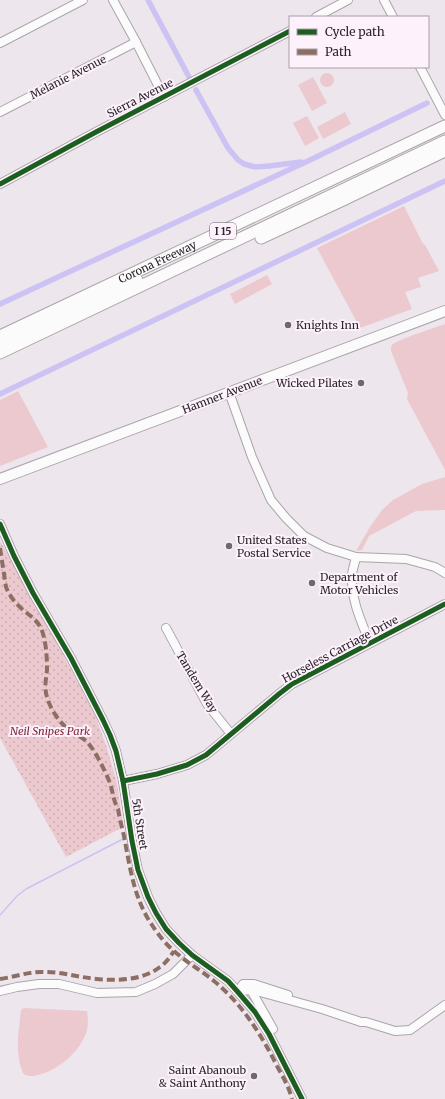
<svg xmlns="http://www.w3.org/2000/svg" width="445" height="1099" viewBox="0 0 445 1099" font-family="Merriweather,serif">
	<defs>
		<pattern id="park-dots" width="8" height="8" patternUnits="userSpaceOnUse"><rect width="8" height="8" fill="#ecc9cf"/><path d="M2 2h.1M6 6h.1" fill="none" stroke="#cbacb2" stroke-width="1.8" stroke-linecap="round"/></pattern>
	</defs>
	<rect width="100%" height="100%" fill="#eee6ed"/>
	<!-- grass -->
	<g fill="#ecc9cf">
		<circle cx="327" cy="80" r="7"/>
		<path d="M313 77 327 103 312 111 298 85Z"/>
		<path d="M345 112 351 124 323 139 317 127Z"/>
		<path d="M307 116 319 138 305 146 293 123Z"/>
		<path d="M404 206 423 244 425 245 439 271 418 278 421 287 405 292 412 309 360 328 317 248Z"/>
		<path d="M267 275 272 284 235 304 230 294Z"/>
		<path d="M445 324V470L407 399 408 393 391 351C391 348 391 347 392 345 396 340 437 327 445 324Z"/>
		<path d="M18 391 48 447 0 466V400Z"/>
		<path d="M445 477V510L416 511 369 536 362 550 356 551 370 527 382 510 393 500 422 484Z"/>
		<path d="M24 1008 87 1011C89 1025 88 1033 80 1045 70 1060 49 1075 32 1076 29 1076 25 1076 23 1073 22 1072 22 1069 21 1068 15 1047 19 1030 21 1010Z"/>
	</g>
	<!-- park -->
	<path fill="url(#park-dots)" d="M0 541 45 621 95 715 107 748 117 783 123 827 66 857 0 738Z"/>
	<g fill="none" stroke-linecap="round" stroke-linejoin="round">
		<!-- stream -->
		<path stroke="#ccc2f4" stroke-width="1.5" d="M0 915 17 896 26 889 123 839"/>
		<!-- canal -->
		<g stroke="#ccc2f4" stroke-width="5.5">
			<path d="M148 0 189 77"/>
			<path d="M196 90 228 148 238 160 244 164 255 167 269 166 301 162"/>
			<path d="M0 304 308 161 427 103"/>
			<path d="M0 394 445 181"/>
		</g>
		<!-- minor casing -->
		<g stroke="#aba5aa" stroke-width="10">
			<g id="minor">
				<path d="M113 0 136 42 164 97"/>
				<path d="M384 0 393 17"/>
				<path d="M316 17 348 0"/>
				<path d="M0 43 83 0"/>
				<path d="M420 67 445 115"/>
				<path d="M0 112 136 42"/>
				<path d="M0 184 96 132 290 31"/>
				<path d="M229 392 252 457 271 500 286 518 304 536 327 548 356 557 406 559 435 567 445 573"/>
				<path d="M0 524 14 556 33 593 71 658 103 720 110 735 116 751 123 781 132 841 138 870 148 897 156 913 166 929 179 943 192 955 228 981 237 991 255 1012 269 1034 302 1099"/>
				<path d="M356 557C355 563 352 570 352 576 351 600 361 621 370 643"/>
				<path d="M166 628 207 704 231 734"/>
				<path d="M123 781 157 774 187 765 206 755 279 694 292 684 445 604"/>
				<path d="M241 987 243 984H254L288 995"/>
				<path d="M251 990 273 1029"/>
				<path d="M0 991 17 987 39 984H59L97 993 136 992 155 984 173 974 192 955"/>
				<path d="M237 991 251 990 260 992 322 1009 361 1022H366L395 1031 410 1030 445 1005"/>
			</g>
		</g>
		<!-- major casing -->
		<g stroke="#aba5aa" stroke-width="12">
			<path id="major" d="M0 479 445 311"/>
		</g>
		<!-- highway casing -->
		<g stroke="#aba5aa" stroke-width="13">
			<g id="highway">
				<path d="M261 238 343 200 445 151"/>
				<path id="s1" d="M0 336 445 126"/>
				<path d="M0 345 137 280"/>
				<path d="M0 353 445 141"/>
			</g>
		</g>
		<!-- minor -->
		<use href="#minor" stroke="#fcfbfc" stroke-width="8"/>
		<!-- major -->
		<use href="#major" stroke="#fcfbfc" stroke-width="10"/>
		<!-- highway -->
		<use href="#highway" stroke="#fcfbfc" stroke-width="11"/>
		<!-- quiet -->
		<g stroke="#8d6e63" stroke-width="4" stroke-dasharray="8 4" stroke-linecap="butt">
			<path d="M0 548 6 587C9 595 15 603 22 609 29 615 36 619 41 628 46 640 47 656 47 670 46 679 44 688 47 697 51 711 61 725 73 733 78 736 84 738 88 743 96 752 105 771 110 783 113 792 113 800 118 809 120 821 124 834 126 847 131 874 136 902 152 925 159 936 169 948 180 956 191 965 203 972 214 981 242 1004 261 1034 277 1066 283 1077 289 1087 292 1099"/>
			<path d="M0 979C15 977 30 971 45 972 58 972 70 975 82 977 107 981 139 983 160 967 166 963 170 957 174 951"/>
		</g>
		<!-- cycleway casing -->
		<g stroke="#fdf1fb" stroke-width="8">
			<g id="cycleway">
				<path d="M0 184 96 132 290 31"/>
				<path d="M0 524 14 556 33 593 71 658 103 720 110 735 116 751 123 781 132 841 138 870 148 897 156 913 166 929 179 943 192 955 228 981 237 991 255 1012 269 1034 302 1099"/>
				<path d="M123 781 157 774 187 765 206 755 279 694 292 684 445 604"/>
			</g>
		</g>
		<!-- cycleway -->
		<use href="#cycleway" stroke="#1b5e20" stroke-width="5"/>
	</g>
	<!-- markers -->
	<g fill="#6f696e" stroke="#fdf1fb" stroke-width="1.5">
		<circle cx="288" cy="325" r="4"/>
		<circle cx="361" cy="383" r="4"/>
		<circle cx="229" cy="546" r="4"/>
		<circle cx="312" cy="583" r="4"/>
		<circle cx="254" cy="1076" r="4"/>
	</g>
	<g text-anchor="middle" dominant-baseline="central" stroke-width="4" stroke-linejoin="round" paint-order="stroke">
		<!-- shield labels -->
		<rect fill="#fdf1fb" stroke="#696268" stroke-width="1" x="210" y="223" width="26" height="16" rx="3"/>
		<g font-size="10" font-weight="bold" fill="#2a2529">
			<text x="223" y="231">I 15</text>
		</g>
		<!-- street labels -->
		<g font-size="11" fill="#2a2529" stroke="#fdf1fb">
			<text transform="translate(68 77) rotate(-27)">Melanie Avenue</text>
			<text transform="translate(140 98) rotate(-27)">Sierra Avenue</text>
			<text stroke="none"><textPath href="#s1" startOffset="174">Corona Freeway</textPath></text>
			<text transform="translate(222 395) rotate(-21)">Hamner Avenue</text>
			<text transform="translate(340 649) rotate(-28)">Horseless Carriage Drive</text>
			<text transform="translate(197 682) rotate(59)">Tandem Way</text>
			<text transform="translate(140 824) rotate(81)">5th Street</text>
		</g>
		<!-- poi labels -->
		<g font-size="11" fill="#2a2529" stroke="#fdf1fb" text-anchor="start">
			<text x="296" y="325">Knights Inn</text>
			<text x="353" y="383" text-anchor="end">Wicked Pilates</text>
			<text x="237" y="540">United States<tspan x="237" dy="13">Postal Service</tspan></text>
			<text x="320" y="577">Department of<tspan x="320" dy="13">Motor Vehicles</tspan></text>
			<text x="246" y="1070" text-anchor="end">Saint Abanoub<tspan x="246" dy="13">&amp; Saint Anthony</tspan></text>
		</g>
		<!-- park labels -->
		<g font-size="11" font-style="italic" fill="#812537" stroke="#fdf1fb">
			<text x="50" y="731">Neil Snipes Park</text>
		</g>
	</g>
	<!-- legend -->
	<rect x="289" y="16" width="140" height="52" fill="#fdf1fb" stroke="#a99fa7"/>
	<rect x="297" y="29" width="20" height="6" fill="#1b5e20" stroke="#a99fa7"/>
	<text x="325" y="36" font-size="12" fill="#2a2529">Cycle path</text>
	<rect x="297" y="49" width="20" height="6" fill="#8d6e63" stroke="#a99fa7"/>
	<text x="325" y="56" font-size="12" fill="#2a2529">Path</text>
</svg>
